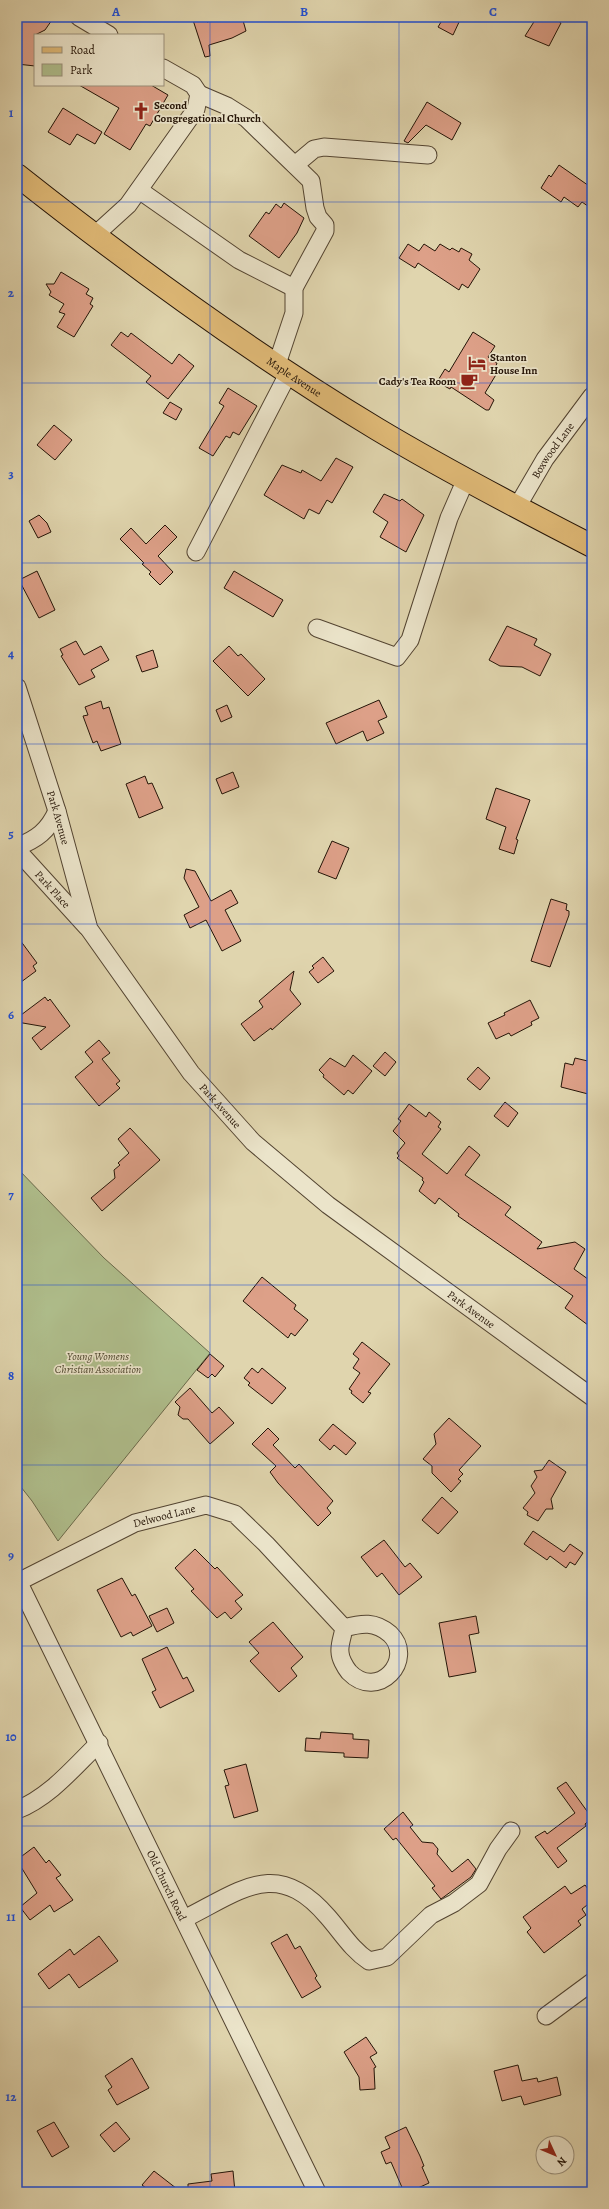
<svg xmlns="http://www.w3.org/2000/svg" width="609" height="2209" viewBox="0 0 609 2209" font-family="Alegreya,serif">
	<rect width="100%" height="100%" fill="#e0d5ae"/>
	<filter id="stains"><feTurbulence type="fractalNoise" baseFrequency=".005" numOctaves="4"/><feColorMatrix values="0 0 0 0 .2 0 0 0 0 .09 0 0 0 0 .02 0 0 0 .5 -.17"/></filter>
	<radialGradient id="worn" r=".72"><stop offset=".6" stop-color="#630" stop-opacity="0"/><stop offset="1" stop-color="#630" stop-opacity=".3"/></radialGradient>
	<!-- green -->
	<path fill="#afbe8c" stroke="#6a694a" d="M17 1168 104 1258 210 1353 58 1541 32 1501 17 1482Z"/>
	<!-- building -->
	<g fill="#dda088" stroke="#241407">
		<path d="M17 17H54L45 30 35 35V66L17 64Z"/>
		<path d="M192 17H206L207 22 223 17H242L246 31 232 38 209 45 210 56 205 57Z"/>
		<path d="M444 17H454L460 20 453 35 438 27Z"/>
		<path d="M537 17H558L557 20 561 23 549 46 525 36Z"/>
		<path d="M79 85H151L168 95 150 126 146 124 130 150 104 134 119 108Z"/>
		<path d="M427 102 461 123 452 140 426 125 408 143 404 141Z"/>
		<path d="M63 108 102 132 95 144 77 134 70 145 48 132Z"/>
		<path d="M559 165 592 188V209L582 202 578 207 564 197 561 202 541 188 549 175 551 177Z"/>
		<path d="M284 203 304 218 297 233 279 258 249 236 266 212 269 214 276 204 281 208Z"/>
		<path d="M408 244 419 251 424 244 435 251 440 244 450 250 452 248 459 252 461 248 472 254 469 260 480 269 468 288 462 284 459 290 418 263 415 268 399 258Z"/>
		<path d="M61 272 89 289 86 294 93 298 90 304 93 306 74 337 57 327 65 314 59 312 64 304 49 295 51 292 46 284H54Z"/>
		<path d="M121 332 128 337 131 333 172 364 179 354 194 366 168 399 146 382 151 376 111 345Z"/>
		<path d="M473 332 495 346 488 357 497 363 494 371 497 373 485 393 494 400 489 410H486L451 387 450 389 437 382 445 369 449 372Z"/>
		<path d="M228 388 257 406 239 435 233 432 230 438 226 436 213 456 199 448 224 406 219 403Z"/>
		<path d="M170 402 182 409 176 420 163 413Z"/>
		<path d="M54 425 72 440 55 460 37 445Z"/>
		<path d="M336 458 353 467 332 503 327 500 319 514 309 509 304 519 264 495 282 465 301 473 302 470 321 481Z"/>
		<path d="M384 494 400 501 402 499 424 515 406 552 380 537 388 522 373 512Z"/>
		<path d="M39 515 47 523 51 532 38 538 29 521Z"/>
		<path d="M165 525 177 537 158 556 173 572 160 585 149 574 151 572 142 564 144 563 120 539 131 528 146 544Z"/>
		<path d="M37 571 55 610 39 618 19 580Z"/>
		<path d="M234 571 283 600 273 617 224 588Z"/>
		<path d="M507 626 537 639 534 645 551 654 540 676 522 667 500 666 489 660Z"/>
		<path d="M76 641 84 655 101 646 109 660 91 670 95 677 79 685 61 656 63 655 60 649Z"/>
		<path d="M229 646 238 656 241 654 265 679 248 696 213 661Z"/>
		<path d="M153 650 158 667 142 672 136 656Z"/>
		<path d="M379 700 387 717 378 721 384 733 367 741 363 731 336 744 326 723Z"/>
		<path d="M101 701 103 709 109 707 121 744 101 751 97 741 93 743 83 716 88 715 85 707Z"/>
		<path d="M227 705 232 717 221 722 216 710Z"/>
		<path d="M233 772 239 787 222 794 216 779Z"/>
		<path d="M145 776 148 784 152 783 163 808 139 818 126 784Z"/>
		<path d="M496 788 530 800 516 839 518 840 514 854 499 849 506 827 486 819Z"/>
		<path d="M332 841 349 848 336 879 318 872Z"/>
		<path d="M186 869 195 871 211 901 231 890 238 903 225 910 241 941 222 951 206 920 190 928 184 915 199 907 184 878Z"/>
		<path d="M551 899 567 904 566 910 569 911V915L550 967 531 961Z"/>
		<path d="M17 936 37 963 33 966 36 971 17 985Z"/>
		<path d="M323 957 334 971 318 983 309 972 314 968 312 966Z"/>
		<path d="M294 971 290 990 301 1004 272 1030 271 1028 254 1041 241 1024 263 1007 259 1001Z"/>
		<path d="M45 997 48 1001 50 999 70 1026 41 1050 32 1038 46 1027 17 1022V1018Z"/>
		<path d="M530 1000 539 1018 531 1022 532 1025 511 1036 509 1033 496 1039 488 1023 505 1015 504 1013Z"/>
		<path d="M99 1040 110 1053 102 1059 120 1081 116 1084 120 1088 99 1106 75 1077 93 1062 85 1052Z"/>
		<path d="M385 1052 396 1062 385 1076 373 1066Z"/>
		<path d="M353 1055 372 1071 353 1094 348 1090 344 1095 323 1077 324 1075 319 1070 330 1058 345 1067Z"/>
		<path d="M575 1058 592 1062V1095L561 1087 565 1063 573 1065Z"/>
		<path d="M478 1067 490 1078 480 1090 467 1079Z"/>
		<path d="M505 1102 518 1113 508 1127 494 1116Z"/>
		<path d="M409 1104 426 1117 429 1112 441 1122 438 1127 441 1129 422 1154 447 1174 469 1146 480 1155 465 1175 511 1207 505 1215 542 1242 537 1249 575 1242 585 1249 574 1269 592 1282V1328L565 1308 573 1296 458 1216 459 1214 439 1198 435 1204 419 1191 424 1182 422 1180 423 1178 397 1158 399 1156 397 1153 405 1143 393 1131 401 1121 398 1119Z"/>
		<path d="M130 1128 160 1160 102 1211 91 1198 115 1178 114 1170 120 1165 118 1163 129 1153 118 1139Z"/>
		<path d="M262 1277 296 1305 294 1309 308 1320 295 1336 291 1333 288 1338 243 1301Z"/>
		<path d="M362 1342 390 1364 368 1392 371 1393 363 1403 351 1393 352 1391 349 1389 360 1373 353 1368 359 1359 353 1354Z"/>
		<path d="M210 1354 224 1366 215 1377 212 1374 208 1378 197 1370Z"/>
		<path d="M252 1368 258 1373 262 1368 286 1388 272 1404 248 1385 250 1383 244 1378Z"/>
		<path d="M190 1388 212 1413 219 1407 234 1423 210 1444 188 1419H183L178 1415 180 1407 175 1402Z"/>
		<path d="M449 1418 481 1446 459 1470 463 1474 458 1479 461 1481 451 1492 432 1473V1466L423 1459 436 1444 434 1434Z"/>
		<path d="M333 1424 356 1443 346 1455 334 1445 330 1450 319 1440Z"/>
		<path d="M268 1428 279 1439 273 1445 295 1468 299 1464 333 1501 327 1508 331 1513 318 1526 278 1483 270 1472 276 1466 252 1444Z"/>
		<path d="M549 1460 566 1472 551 1499 553 1509H546L538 1521 527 1515 528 1512 523 1508 535 1493 531 1486 537 1477 534 1471 542 1470Z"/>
		<path d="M442 1497 458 1512 438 1534 422 1520Z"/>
		<path d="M533 1531 564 1552 570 1544 583 1553 575 1565 570 1562 566 1568 550 1556 547 1560 524 1544Z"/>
		<path d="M384 1540 405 1567 410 1563 422 1577 399 1595 382 1573 377 1577 361 1557Z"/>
		<path d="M195 1549 215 1569 217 1567 243 1595 235 1601 242 1609 231 1619 225 1612 217 1618 191 1591 194 1589 175 1568Z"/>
		<path d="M122 1578 132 1596 135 1594 152 1626 133 1636 131 1632 121 1637 97 1590Z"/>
		<path d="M167 1608 174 1623 157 1632 149 1616Z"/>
		<path d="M476 1616 479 1633 469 1635 476 1672 449 1677 439 1623Z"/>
		<path d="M273 1622 303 1657 291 1668 297 1676 279 1692 250 1661 259 1653 249 1642Z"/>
		<path d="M167 1647 183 1679 187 1677 194 1691 160 1708 152 1692 156 1690 142 1659Z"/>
		<path d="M321 1732 353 1734V1739L369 1740 368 1758 344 1757V1753L305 1751 306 1738 320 1739Z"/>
		<path d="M246 1764 258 1811 234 1818 225 1786 229 1785 224 1770Z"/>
		<path d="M566 1782 592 1818 585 1824 586 1826 557 1848 567 1861 558 1868 535 1837 545 1831 547 1834 575 1813 557 1788Z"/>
		<path d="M403 1812 413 1825 410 1827 422 1842 433 1843 438 1849 437 1854 452 1872 468 1859 476 1869 471 1877 441 1899 432 1888 435 1886 396 1838 393 1840 384 1829Z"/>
		<path d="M34 1847 46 1863 49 1860 61 1875 56 1878 73 1900 54 1912 50 1905 30 1920 20 1907 37 1893 18 1862V1859Z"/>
		<path d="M585 1885 592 1894V1901L582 1909 586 1915 578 1921 581 1925 544 1953 527 1932 531 1928 523 1917 565 1886 571 1894Z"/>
		<path d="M287 1934 295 1949 300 1946 317 1976 315 1978 321 1987 302 1998 271 1943Z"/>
		<path d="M99 1936 118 1961 79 1988 69 1974 49 1989 38 1974 70 1949 74 1955Z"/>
		<path d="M366 2037 377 2053 370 2057 376 2067 374 2068 375 2089 360 2090 359 2077 344 2052Z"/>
		<path d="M132 2058 149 2088 117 2105 108 2090 112 2087 105 2076Z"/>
		<path d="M518 2065 522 2081 537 2078 538 2082 557 2077 561 2095 524 2105 521 2096 502 2101 494 2071Z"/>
		<path d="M54 2122 69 2147 52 2157 37 2131Z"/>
		<path d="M116 2122 130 2139 114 2152 100 2135Z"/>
		<path d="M406 2127 420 2156 424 2166 422 2167 429 2183 409 2192H404L391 2162 386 2164 381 2152 390 2148 385 2137Z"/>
		<path d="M154 2171 181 2192H151L142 2185Z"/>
		<path d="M233 2171 235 2192H188V2184L212 2181 211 2174Z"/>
	</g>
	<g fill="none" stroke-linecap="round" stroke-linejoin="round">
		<!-- minor casing -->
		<g stroke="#534431" stroke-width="19">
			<g id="minor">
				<path d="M79 17 109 35"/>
				<path d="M199 94 227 106 246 118 311 181 315 208 318 217 325 225V231L294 288V313L277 364"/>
				<path d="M295 165 314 149 324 147 428 155"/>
				<path d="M139 190 239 260 294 288"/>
				<path d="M95 235 128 205 196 109 199 94 193 85 163 68"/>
				<path id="s1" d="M517 507 545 459 592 396"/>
				<path d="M196 552 289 372"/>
				<path d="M317 628 397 657 410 640 449 518 466 479"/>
				<path id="s2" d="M17 687 57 811 89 929 191 1073 253 1142 328 1205 592 1397"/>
				<path d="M17 847C37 839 48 831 57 811"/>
				<path id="s3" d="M17 850 87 927"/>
				<path id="s4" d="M17 1579 317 2192"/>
				<path id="s5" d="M20 1581 135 1523 206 1505 235 1514 266 1544 344 1628C343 1635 339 1645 340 1652 340 1658 345 1667 349 1672 378 1702 416 1659 390 1634 375 1621 362 1623 344 1628"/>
				<path d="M17 1810C50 1797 74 1767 99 1743"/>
				<path d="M184 1919C242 1890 277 1857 328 1917 342 1933 352 1950 369 1961L387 1957 431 1915 454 1903 479 1884 498 1849 511 1831"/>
				<path d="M546 2016 592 1982"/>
			</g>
		</g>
		<!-- major casing -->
		<g stroke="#241407" stroke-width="24">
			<g id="major">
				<path id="s6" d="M17 175C132 266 251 353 377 429 447 471 520 509 592 546"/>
			</g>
		</g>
		<!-- minor -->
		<use href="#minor" stroke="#ebe4ca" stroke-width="17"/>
		<!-- major -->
		<use href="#major" stroke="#e0ba77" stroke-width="22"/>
	</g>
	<!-- grid -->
	<path fill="none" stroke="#1d4ed8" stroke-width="1" stroke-opacity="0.55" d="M210 17V2192M399 17V2192M17 202H592M17 383H592M17 563H592M17 744H592M17 924H592M17 1104H592M17 1285H592M17 1465H592M17 1646H592M17 1826H592M17 2007H592"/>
	<!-- icons -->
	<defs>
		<g id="church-bare" transform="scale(1.38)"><path d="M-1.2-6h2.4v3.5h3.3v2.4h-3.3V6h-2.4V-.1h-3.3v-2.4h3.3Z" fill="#8f2418" stroke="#ebe4ca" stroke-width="2.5" paint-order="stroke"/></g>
		<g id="hotel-bare" transform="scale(1.38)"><path d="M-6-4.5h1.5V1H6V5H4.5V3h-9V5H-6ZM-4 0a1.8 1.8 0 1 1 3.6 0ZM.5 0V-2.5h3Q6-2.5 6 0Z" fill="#8f2418" stroke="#ebe4ca" stroke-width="2.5" paint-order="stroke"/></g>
		<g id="cafe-bare" transform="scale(1.38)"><path d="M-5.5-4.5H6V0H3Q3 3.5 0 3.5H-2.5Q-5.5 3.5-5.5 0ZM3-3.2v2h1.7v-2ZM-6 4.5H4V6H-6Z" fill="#8f2418" stroke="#ebe4ca" stroke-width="2.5" paint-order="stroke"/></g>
	</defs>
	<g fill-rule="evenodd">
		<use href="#church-bare" x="141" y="111"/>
		<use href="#hotel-bare" x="477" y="363"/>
		<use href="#cafe-bare" x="469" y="381"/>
	</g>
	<g text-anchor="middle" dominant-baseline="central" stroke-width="3.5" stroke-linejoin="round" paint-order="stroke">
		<!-- poi labels -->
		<g font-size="11" font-weight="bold" fill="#241407" stroke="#ebe4ca" text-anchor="start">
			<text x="154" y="105">Second<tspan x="154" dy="13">Congregational Church</tspan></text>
			<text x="490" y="357">Stanton<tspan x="490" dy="13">House Inn</tspan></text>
			<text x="456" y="381" text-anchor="end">Cady's Tea Room</text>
		</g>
		<!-- street labels -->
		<g font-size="11" fill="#241407" stroke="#ebe4ca">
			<text stroke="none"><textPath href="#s6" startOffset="343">Maple Avenue</textPath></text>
			<text stroke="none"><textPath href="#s1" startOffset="67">Boxwood Lane</textPath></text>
			<text stroke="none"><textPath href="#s2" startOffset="137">Park Avenue</textPath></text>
			<text stroke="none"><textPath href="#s3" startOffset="53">Park Place</textPath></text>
			<text stroke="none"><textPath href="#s2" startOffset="473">Park Avenue</textPath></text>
			<text stroke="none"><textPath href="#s2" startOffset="797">Park Avenue</textPath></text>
			<text stroke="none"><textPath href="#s5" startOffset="159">Delwood Lane</textPath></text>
			<text stroke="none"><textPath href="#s4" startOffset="341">Old Church Road</textPath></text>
		</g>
		<!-- park labels -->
		<g font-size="11" font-style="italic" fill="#4e472f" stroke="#ebe4ca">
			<text x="98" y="1356">Young Womens<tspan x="98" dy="13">Christian Association</tspan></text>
		</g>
	</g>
	<!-- margin -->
	<rect width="609" height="2209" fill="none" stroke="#e0d5ae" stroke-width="44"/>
	<!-- legend -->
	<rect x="34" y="34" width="130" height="52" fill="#ebe4ca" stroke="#9b917c"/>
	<rect x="42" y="47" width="20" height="6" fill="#e0ba77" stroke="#9b917c"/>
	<text x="70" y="54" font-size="12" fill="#241407">Road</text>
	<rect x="42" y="64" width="20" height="12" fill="#afbe8c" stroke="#9b917c"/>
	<text x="70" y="74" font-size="12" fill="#241407">Park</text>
	<!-- north arrow -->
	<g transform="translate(555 2155) rotate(134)"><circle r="19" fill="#ebe4ca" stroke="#9b917c"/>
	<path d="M0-3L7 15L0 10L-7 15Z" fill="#8f2418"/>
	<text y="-6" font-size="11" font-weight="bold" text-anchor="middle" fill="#241407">N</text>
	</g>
	<rect x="22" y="22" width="565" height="2165" fill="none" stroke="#1d4ed8" stroke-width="1.5"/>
	<g font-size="13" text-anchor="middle" font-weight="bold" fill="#1d4ed8">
		<text x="116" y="16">A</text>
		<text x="304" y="16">B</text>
		<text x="493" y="16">C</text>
		<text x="11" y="117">1</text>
		<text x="11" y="297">2</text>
		<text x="11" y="478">3</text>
		<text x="11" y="658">4</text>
		<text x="11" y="838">5</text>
		<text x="11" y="1019">6</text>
		<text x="11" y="1199">7</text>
		<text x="11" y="1380">8</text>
		<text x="11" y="1560">9</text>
		<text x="11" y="1741">10</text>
		<text x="11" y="1921">11</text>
		<text x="11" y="2101">12</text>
	</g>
	<rect width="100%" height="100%" filter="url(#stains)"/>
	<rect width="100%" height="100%" fill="url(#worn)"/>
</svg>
